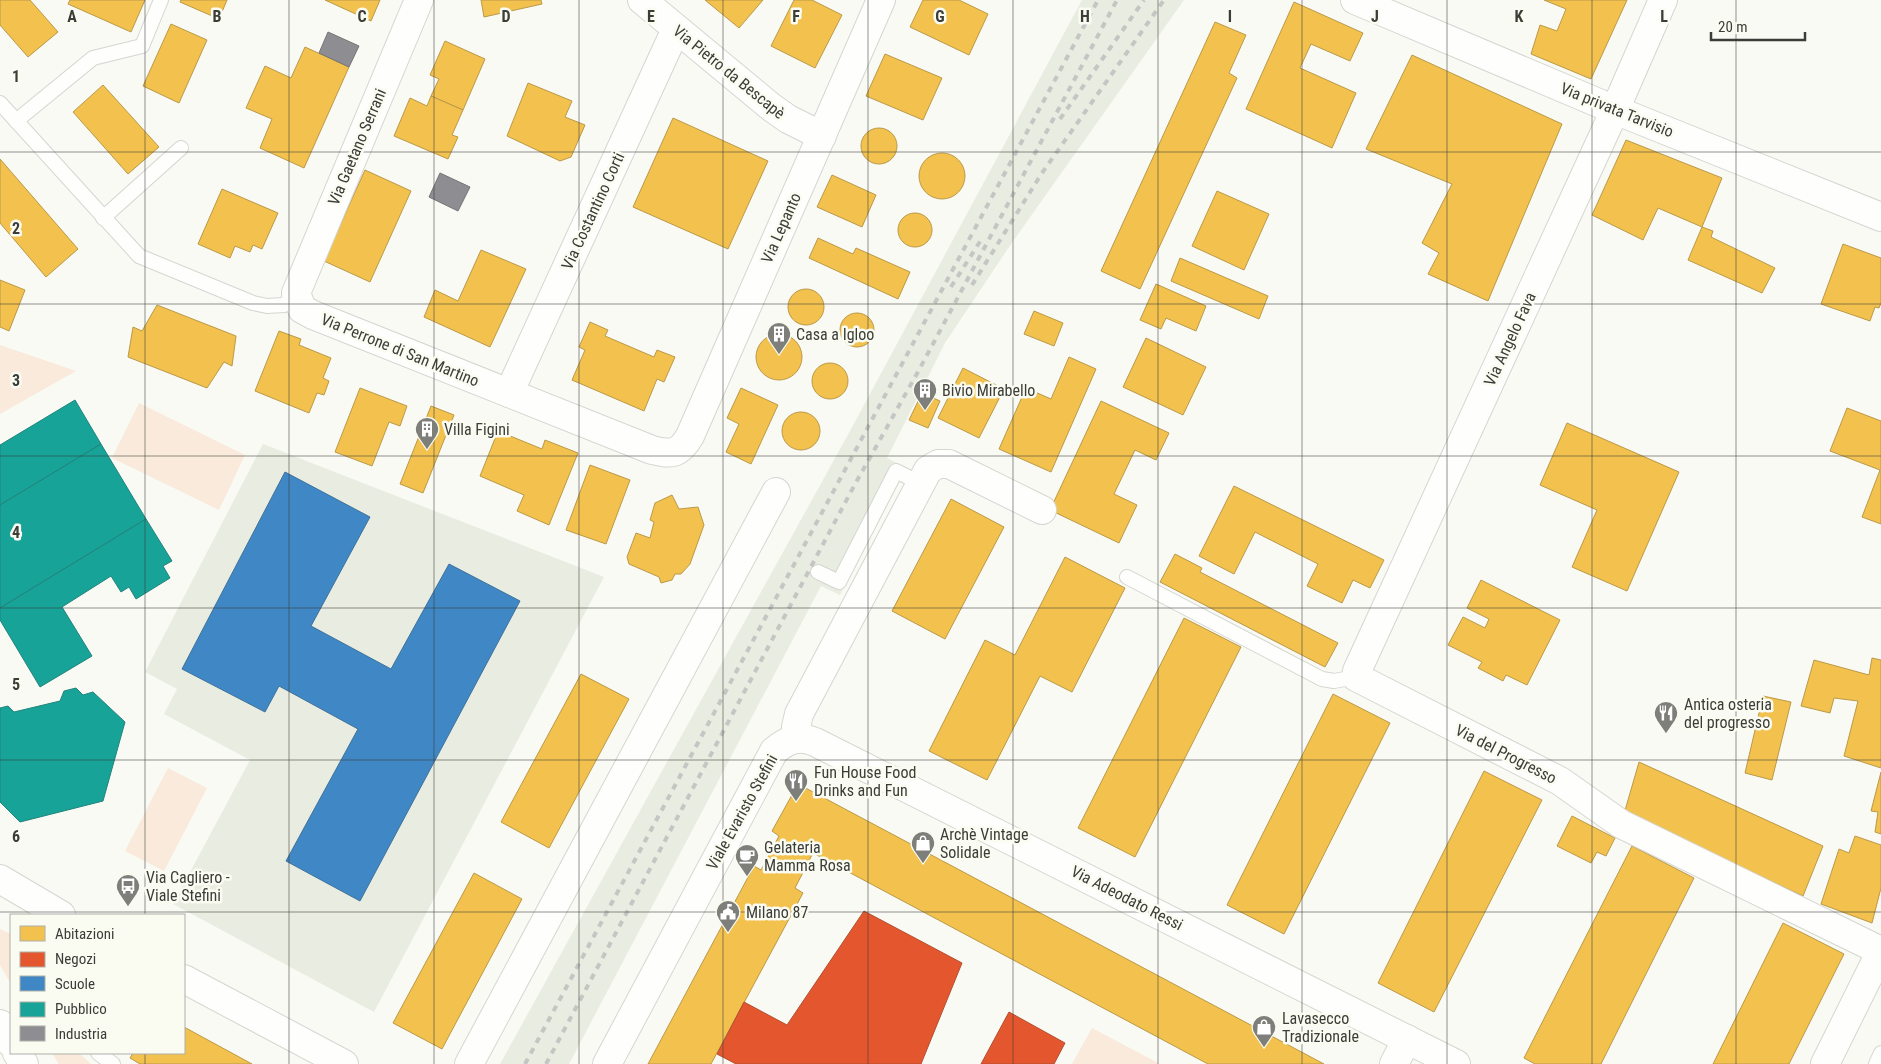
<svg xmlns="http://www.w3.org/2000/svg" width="1881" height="1064" viewBox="0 0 1881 1064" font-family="'Roboto Condensed',sans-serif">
	<rect width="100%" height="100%" fill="#f9faf4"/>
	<!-- built -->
	<g fill="#e9ece0">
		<path d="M1082 0H1184L1009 247 945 343 887 458 907 468 903 475 840 595 821 586 569 1064H500L850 431Z"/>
		<path d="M263 444 604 577 374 1012 173 904 250 760 164 714 177 689 145 672Z"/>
	</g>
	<!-- green -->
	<g fill="#f9eadb">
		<path d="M0 345 76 371 0 414Z"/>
		<path d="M139 403 245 455 219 510 112 458Z"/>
		<path d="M168 768 207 788 164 871 125 851Z"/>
		<path d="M0 929 11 934V984L0 965Z"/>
		<path d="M1092 1028 1160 1064H1072Z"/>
		<path d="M52 1053H79L91 1064H59Z"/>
	</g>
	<!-- homes -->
	<g fill="#f2c14e" stroke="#bb9948">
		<path d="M0 0H30L58 32 28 57 0 25Z"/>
		<path d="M70 0H145L131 32 68 4Z"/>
		<path d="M181 0H227L219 19 180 2Z"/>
		<path d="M325 0H380L371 21Z"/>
		<path d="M481 0H541L542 4 484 17Z"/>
		<path d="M705 0H763L739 28Z"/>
		<path d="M794 0H812L842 15 815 68 771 46Z"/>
		<path d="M923 0H959L988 14 969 55 910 27Z"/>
		<path d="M1544 0H1627L1591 79 1531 54 1540 25 1557 31 1566 9Z"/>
		<path d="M1294 2 1363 33 1350 61 1311 44 1300 68 1356 93 1332 148 1246 109Z"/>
		<path d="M1215 22 1246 35 1229 73 1237 78 1140 289 1101 271Z"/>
		<path d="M171 24 207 40 179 103 143 86Z"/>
		<path d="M445 41 485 59 463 110 431 96 439 79 430 75Z"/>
		<path d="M305 47 349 67 304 168 260 148 272 119 246 108 265 66 291 78Z"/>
		<path d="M885 54 942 78 923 120 866 96Z"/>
		<path d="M1412 55 1562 124 1488 301 1428 274 1439 253 1422 243 1452 184 1366 149Z"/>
		<path d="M528 83 572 101 565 117 585 125 571 157 560 161 507 136Z"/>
		<path d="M103 85 159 147 128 174 73 112Z"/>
		<path d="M431 96 463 110 452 135 458 137 448 159 394 136 410 98 427 106Z"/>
		<path d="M673 118 768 161 728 249 633 207Z"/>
		<circle cx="879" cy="146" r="18"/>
		<path d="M1626 140 1722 178 1702 227 1658 208 1643 240 1592 215Z"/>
		<circle cx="942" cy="176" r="23"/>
		<path d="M0 159 78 249 46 277 0 223Z"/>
		<path d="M365 170 411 191 370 282 324 261Z"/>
		<path d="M832 175 876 195 862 227 817 207Z"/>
		<path d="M222 189 278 213 262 249 253 245 250 252 235 246 230 258 198 244Z"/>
		<path d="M1217 191 1269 214 1244 270 1192 246Z"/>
		<circle cx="915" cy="230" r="17"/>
		<path d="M1702 227 1713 231 1711 237 1775 268 1762 293 1688 260Z"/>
		<path d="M818 238 853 254 856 248 910 272 898 299 809 258Z"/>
		<path d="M1843 244 1881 258V303L1879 308 1875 307 1870 321 1821 304Z"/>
		<path d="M481 250 526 269 490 347 424 317 435 290 458 301Z"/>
		<path d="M1180 258 1268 296 1259 319 1171 281Z"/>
		<path d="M0 280 25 290 9 331 0 327Z"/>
		<path d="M1156 284 1206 306 1196 331 1166 318 1161 329 1140 320Z"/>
		<circle cx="806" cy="307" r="18"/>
		<path d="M157 305 236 336 232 366 224 362 207 388 128 357 133 327 142 331Z"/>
		<path d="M1034 311 1063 323 1054 346 1024 334Z"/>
		<circle cx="857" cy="330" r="17"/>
		<path d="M590 322 608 330 605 336 654 357 657 350 675 357 664 382 657 379 644 411 572 380 585 350 579 347Z"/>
		<path d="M279 331 301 339 299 345 331 358 323 378 329 381 324 395 317 393 309 413 255 391Z"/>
		<circle cx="779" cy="357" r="23"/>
		<path d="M1146 338 1206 367 1183 415 1123 387Z"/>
		<path d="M1069 357 1096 369 1051 472 999 449 1026 388 1051 399Z"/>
		<circle cx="830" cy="381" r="18"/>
		<path d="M963 368 1004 389 979 438 938 418Z"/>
		<path d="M360 388 407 406 400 426 389 422 372 466 335 452Z"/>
		<path d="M741 388 778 405 751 464 726 452 739 424 727 418Z"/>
		<path d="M922 393 940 401 928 428 909 420Z"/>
		<path d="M1101 401 1169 433 1156 460 1135 450 1114 494 1137 505 1119 543 1050 510Z"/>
		<path d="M431 406 454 415 423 493 400 484Z"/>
		<path d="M1847 408 1881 421V524L1862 517 1880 470 1830 451Z"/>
		<circle cx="801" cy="431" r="19"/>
		<path d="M1567 423 1679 472 1627 591 1572 567 1597 510 1540 485Z"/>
		<path d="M498 431 542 449 545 440 578 453 549 525 517 511 524 495 480 476Z"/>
		<path d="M590 465 630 480 606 544 566 530Z"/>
		<path d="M1234 486 1384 560 1370 588 1353 580 1342 603 1307 586 1318 564 1255 532 1234 574 1199 556Z"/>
		<path d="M672 495 679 509 698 507 704 525 690 564 681 574H675L672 580 661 583 659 577 629 564 627 557 636 533 650 538 654 522 650 520 655 503Z"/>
		<path d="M951 499 1004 527 945 639 892 611Z"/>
		<path d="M1175 554 1202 568 1200 572 1338 643 1325 667 1160 582Z"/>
		<path d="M1065 557 1125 588 1072 692 1040 676 987 780 929 751 985 640 1015 655Z"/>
		<path d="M1481 580 1560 620 1527 685 1506 675 1503 681 1478 668 1482 662 1448 645 1463 617 1485 628 1489 619 1467 608Z"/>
		<path d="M1184 618 1241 647 1135 857 1078 828Z"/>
		<path d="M1872 658 1881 660V768L1844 756 1858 701 1834 698 1830 713 1801 706 1814 660 1869 675Z"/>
		<path d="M581 674 629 699 549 848 501 822Z"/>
		<path d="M1333 694 1390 723 1284 934 1227 905Z"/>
		<path d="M1763 696 1791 702 1772 780 1745 773Z"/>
		<path d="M1639 762 1823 846 1803 896 1624 814Z"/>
		<path d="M1484 771 1542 800 1434 1012 1378 983Z"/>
		<path d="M1881 772V834L1875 832 1878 812 1871 811Z"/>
		<path d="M798 784 1324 1064H1208L813 853 795 888 803 893 711 1064H648L754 866 761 870 779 836 772 831Z"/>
		<path d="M1572 816 1615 838 1606 856 1597 852 1591 863 1557 846Z"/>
		<path d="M1855 836 1881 845V888L1872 923 1821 904 1839 849 1849 853Z"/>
		<path d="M1632 846 1694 878 1601 1064H1535L1524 1058Z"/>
		<path d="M474 873 522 899 442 1049 393 1023Z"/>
		<path d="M1783 923 1844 954 1789 1064H1713Z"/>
		<path d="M184 1027 252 1064H140L130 1058 133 1053H184Z"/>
	</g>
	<!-- shops -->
	<g fill="#e4572e" stroke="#b24f31">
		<path d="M864 911 962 963 921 1064H736L717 1054 744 1002 787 1025Z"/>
		<path d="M1009 1012 1065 1043 1054 1064H981Z"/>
	</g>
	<!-- schools -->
	<path fill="#3f88c5" stroke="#3e729b" d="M285 472 370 517 311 626 391 669 449 564 520 601 360 901 286 861 358 729 279 686 265 712 182 669Z"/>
	<!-- public -->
	<g fill="#17a398" stroke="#22847c">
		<path d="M75 400 101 444 0 505V445Z"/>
		<path d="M101 444 146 519 0 608V505Z"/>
		<path d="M146 519 172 561 163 566 170 578 136 599 129 587 121 592 111 576 62 607 92 656 40 687 0 620V608Z"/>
		<path d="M76 688 83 695 93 692 125 722 103 801 20 822 0 802V708L8 706 14 712 60 701 64 691Z"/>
	</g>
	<!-- industry -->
	<g fill="#8d8d92" stroke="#757577">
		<path d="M328 32 359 46 349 67 319 53Z"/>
		<path d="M440 173 470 187 458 211 429 197Z"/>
	</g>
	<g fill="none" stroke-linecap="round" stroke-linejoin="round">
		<!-- lane casing -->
		<g stroke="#d5d6d1" stroke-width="16">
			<g id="lane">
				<path d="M0 103 139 256 253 303 267 306 284 305 296 293"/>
				<path d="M16 121 93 58 142 46 161 0"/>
				<path d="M103 218 181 148"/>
				<path d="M818 572 839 582 896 471 920 483"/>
				<path d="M1127 577 1322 679 1334 681 1356 677"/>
				<path d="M98 1053 113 1064"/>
				<path d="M1876 1064 1881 1053"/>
			</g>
		</g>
		<!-- street casing -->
		<g stroke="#d5d6d1" stroke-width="30">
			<g id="street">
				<path d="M419 0 296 293 302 309 313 315 652 450C673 455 679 454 690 436L881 0"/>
				<path d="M642 0 771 107 788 119 822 136"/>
				<path d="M1355 0 1615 110 1881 217"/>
				<path d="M1663 0 1615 110 1357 671 1356 677 1560 781 1621 824 1881 951"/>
				<path d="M509 393 676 29"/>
				<path d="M797 737 796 727 799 714 928 470 938 464H949L1042 510"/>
				<path d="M0 879 61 915"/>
				<path d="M184 979 344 1064"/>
				<path d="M0 1024 11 1043"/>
				<path d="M17 1053 24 1064"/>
				<path d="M469 1064 776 492"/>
				<path d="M607 1064 774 751C787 740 798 735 815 742L1456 1064"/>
				<path d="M1394 1064 1407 1039"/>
				<path d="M1825 1064 1881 951"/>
			</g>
		</g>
		<!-- lane -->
		<use href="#lane" stroke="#fefefd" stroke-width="14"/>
		<!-- street -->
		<use href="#street" stroke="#fefefd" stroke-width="28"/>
		<!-- rail -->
		<g stroke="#c5c5c4" stroke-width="4" stroke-dasharray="6 6" stroke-linecap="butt">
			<path d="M1060 119 1144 0"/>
			<path d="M972 285 1042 173 1164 0"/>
			<path d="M951 287 981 240"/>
			<path d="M525 1064 1098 0"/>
			<path d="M546 1064 854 486 919 370 1117 0"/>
		</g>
	</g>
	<!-- grid -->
	<path fill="none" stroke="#3c3d39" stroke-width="1" stroke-opacity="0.55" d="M145 0V915M289 0V1064M434 0V1064M579 0V1064M723 0V1064M868 0V1064M1013 0V1064M1158 0V1064M1302 0V1064M1447 0V1064M1592 0V1064M1736 0V1064M0 152H1881M0 304H1881M0 456H1881M0 608H1881M0 760H1881M0 912H1881M145 1053V1064"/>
	<!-- icons -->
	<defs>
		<g id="building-pin" transform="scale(1.25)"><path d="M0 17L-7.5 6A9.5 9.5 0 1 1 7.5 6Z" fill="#7e7f7a" stroke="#fafcf2"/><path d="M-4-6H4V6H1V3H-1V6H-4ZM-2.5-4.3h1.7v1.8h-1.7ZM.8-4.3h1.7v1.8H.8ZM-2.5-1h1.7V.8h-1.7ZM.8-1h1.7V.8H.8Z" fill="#fff"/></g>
		<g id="restaurant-pin" transform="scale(1.25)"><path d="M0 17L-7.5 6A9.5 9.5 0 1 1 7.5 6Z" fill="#7e7f7a" stroke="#fafcf2"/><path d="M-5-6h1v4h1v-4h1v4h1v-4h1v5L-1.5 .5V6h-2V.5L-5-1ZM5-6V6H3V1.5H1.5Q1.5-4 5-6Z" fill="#fff"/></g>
		<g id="shop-pin" transform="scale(1.25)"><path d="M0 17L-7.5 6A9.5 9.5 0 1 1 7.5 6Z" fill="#7e7f7a" stroke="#fafcf2"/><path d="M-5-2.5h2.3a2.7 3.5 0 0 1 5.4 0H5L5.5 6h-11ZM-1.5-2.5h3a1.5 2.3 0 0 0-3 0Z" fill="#fff"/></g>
		<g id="cafe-pin" transform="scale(1.25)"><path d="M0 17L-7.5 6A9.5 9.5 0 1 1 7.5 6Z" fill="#7e7f7a" stroke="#fafcf2"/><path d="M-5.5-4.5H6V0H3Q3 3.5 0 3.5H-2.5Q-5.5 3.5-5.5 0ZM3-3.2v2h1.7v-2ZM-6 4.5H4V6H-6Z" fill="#fff"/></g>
		<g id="bus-pin" transform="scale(1.25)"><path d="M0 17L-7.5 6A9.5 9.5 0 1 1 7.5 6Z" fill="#7e7f7a" stroke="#fafcf2"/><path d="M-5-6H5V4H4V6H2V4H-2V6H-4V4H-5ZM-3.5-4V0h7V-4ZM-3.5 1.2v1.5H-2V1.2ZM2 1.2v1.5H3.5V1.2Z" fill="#fff"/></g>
		<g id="civic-pin" transform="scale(1.25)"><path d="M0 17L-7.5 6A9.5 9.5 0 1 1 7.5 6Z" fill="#7e7f7a" stroke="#fafcf2"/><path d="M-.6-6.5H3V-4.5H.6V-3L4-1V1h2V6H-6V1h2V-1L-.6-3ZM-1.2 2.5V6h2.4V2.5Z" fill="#fff"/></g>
	</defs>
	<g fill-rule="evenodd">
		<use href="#building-pin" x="779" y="334"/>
		<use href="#building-pin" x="925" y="390"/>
		<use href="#building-pin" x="427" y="429"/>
		<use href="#restaurant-pin" x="1666" y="713"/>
		<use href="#restaurant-pin" x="796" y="781"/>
		<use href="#shop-pin" x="923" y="843"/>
		<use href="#cafe-pin" x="747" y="856"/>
		<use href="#bus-pin" x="128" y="886"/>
		<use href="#civic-pin" x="728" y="912"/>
		<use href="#shop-pin" x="1264" y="1027"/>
	</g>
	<g text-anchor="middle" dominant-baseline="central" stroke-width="5" stroke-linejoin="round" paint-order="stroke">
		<!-- street labels -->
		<g font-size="16" fill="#3c3d39" stroke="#fafcf2">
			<text transform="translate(729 72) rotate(39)">Via Pietro da Bescapè</text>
			<text transform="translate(1617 110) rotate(22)">Via privata Tarvisio</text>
			<text transform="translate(357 147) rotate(-67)">Via Gaetano Serrani</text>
			<text transform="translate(593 211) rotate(-65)">Via Costantino Corti</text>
			<text transform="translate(781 228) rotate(-66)">Via Lepanto</text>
			<text transform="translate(1510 339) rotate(-65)">Via Angelo Fava</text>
			<text transform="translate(400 350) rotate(22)">Via Perrone di San Martino</text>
			<text transform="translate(1506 754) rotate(27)">Via del Progresso</text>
			<text transform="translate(742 812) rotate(-61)">Viale Evaristo Stefini</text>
			<text transform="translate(1127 898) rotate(27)">Via Adeodato Ressi</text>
		</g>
		<!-- poi labels -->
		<g font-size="16" fill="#3c3d39" stroke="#fafcf2" text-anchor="start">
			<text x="796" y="334">Casa a Igloo</text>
			<text x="942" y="390">Bivio Mirabello</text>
			<text x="444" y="429">Villa Figini</text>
			<text x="1684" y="704">Antica osteria<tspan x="1684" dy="18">del progresso</tspan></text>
			<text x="814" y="772">Fun House Food<tspan x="814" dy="18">Drinks and Fun</tspan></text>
			<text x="940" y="834">Archè Vintage<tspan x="940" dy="18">Solidale</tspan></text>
			<text x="764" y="847">Gelateria<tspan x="764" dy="18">Mamma Rosa</tspan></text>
			<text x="146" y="877">Via Cagliero -<tspan x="146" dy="18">Viale Stefini</tspan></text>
			<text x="746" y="912">Milano 87</text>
			<text x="1282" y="1018">Lavasecco<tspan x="1282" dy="18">Tradizionale</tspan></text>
		</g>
	</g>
	<g font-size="16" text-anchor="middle" font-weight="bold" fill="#3c3d39" stroke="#fafcf2" stroke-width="5" stroke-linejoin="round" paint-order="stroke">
		<text x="72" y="22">A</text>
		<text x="217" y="22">B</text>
		<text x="362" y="22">C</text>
		<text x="506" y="22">D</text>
		<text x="651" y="22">E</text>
		<text x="796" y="22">F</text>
		<text x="940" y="22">G</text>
		<text x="1085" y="22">H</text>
		<text x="1230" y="22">I</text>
		<text x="1375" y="22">J</text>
		<text x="1519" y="22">K</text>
		<text x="1664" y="22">L</text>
		<text x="16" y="82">1</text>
		<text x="16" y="234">2</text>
		<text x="16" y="386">3</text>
		<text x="16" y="538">4</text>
		<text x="16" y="690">5</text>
		<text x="16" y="842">6</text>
	</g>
	<!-- legend -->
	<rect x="10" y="914" width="175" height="140" fill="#fafcf2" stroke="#aeb0a8"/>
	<rect x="20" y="926" width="25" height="15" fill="#f2c14e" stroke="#aeb0a8"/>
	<text x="55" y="939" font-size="15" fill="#3c3d39">Abitazioni</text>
	<rect x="20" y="952" width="25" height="15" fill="#e4572e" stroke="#aeb0a8"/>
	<text x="55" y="964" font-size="15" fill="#3c3d39">Negozi</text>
	<rect x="20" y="976" width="25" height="15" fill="#3f88c5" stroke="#aeb0a8"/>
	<text x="55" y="989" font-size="15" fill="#3c3d39">Scuole</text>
	<rect x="20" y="1002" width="25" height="15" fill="#17a398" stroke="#aeb0a8"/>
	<text x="55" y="1014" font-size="15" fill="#3c3d39">Pubblico</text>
	<rect x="20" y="1026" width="25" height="15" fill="#8d8d92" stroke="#aeb0a8"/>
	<text x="55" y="1039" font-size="15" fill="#3c3d39">Industria</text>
	<!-- scale -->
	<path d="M1711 32v8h94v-8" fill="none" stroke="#3c3d39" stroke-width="2.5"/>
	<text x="1718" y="32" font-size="15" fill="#3c3d39" stroke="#fafcf2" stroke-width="4" paint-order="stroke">20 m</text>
</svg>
